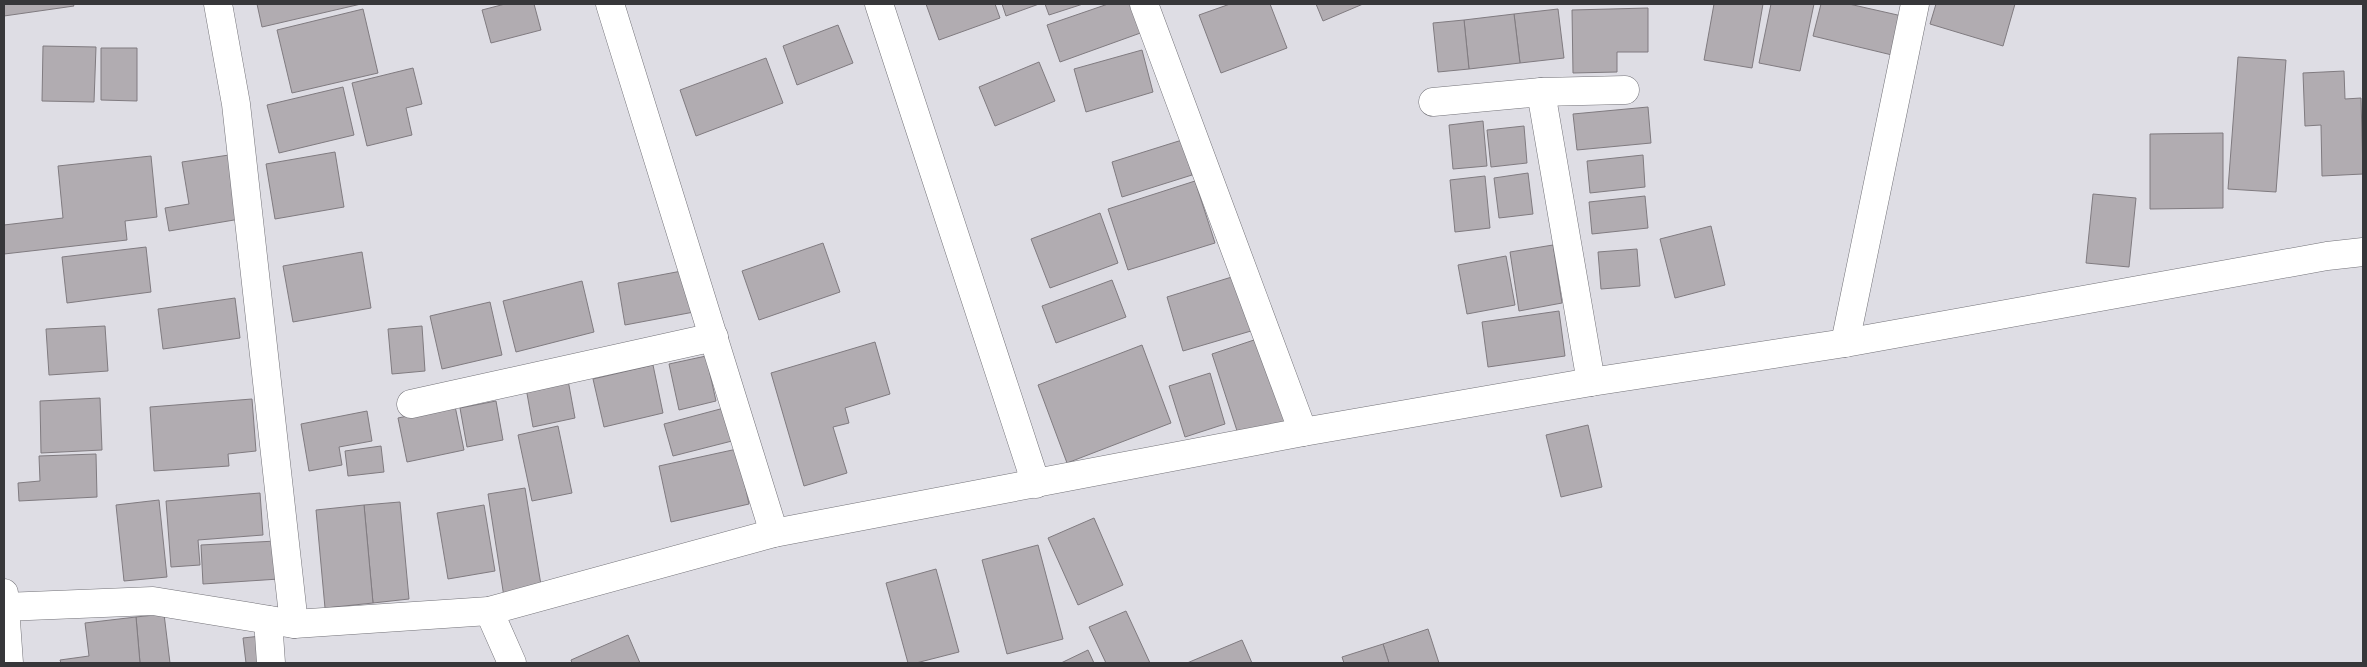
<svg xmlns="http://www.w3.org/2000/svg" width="2367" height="667" viewBox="0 0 2367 667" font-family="'DejaVu Sans',sans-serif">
	<rect width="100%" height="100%" fill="#dedde4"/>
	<!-- building -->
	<g fill="#b1acb1" stroke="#807b80">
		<path d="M4 4H73L74 6 4 16Z"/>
		<path d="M257 4H361L262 27Z"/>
		<path d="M505 4H534L541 30 491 43 482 10Z"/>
		<path d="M926 4H995L1000 18 939 40Z"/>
		<path d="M1002 4H1039L1006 16Z"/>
		<path d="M1045 4H1083L1049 15Z"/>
		<path d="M1108 4H1136L1146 31 1060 62 1047 25Z"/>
		<path d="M1230 4H1270L1287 48 1221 73 1199 15Z"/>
		<path d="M1316 4H1363L1323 21Z"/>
		<path d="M1714 4H1763L1752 68 1704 60Z"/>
		<path d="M1771 4H1814L1800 71 1759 63Z"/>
		<path d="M1821 4H1849L1902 16 1892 55 1813 36Z"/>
		<path d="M1936 4H2015L2003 46 1930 24Z"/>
		<path d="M1648 8V52H1617V72L1573 73 1572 10Z"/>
		<path d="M363 9 378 73 292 93 277 30Z"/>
		<path d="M1558 9 1564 58 1520 63 1514 14Z"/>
		<path d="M1514 14 1520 63 1469 69 1464 20Z"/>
		<path d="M1464 20 1469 69 1438 72 1433 23Z"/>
		<path d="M838 25 853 63 797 85 783 46Z"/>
		<path d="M43 46 96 47 94 102 42 101Z"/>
		<path d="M101 48H137V101L101 100Z"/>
		<path d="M1142 50 1153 92 1086 112 1074 69Z"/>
		<path d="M2238 57 2286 60 2276 192 2228 189Z"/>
		<path d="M766 58 783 103 696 136 680 90Z"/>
		<path d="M1039 62 1055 101 995 126 979 87Z"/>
		<path d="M413 68 422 104 406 108 412 135 367 146 352 83Z"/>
		<path d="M2344 71 2345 99 2361 98 2363 174 2322 176 2321 125 2305 126 2303 73Z"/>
		<path d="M343 87 354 135 279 153 267 105Z"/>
		<path d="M1648 107 1651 143 1577 150 1573 114Z"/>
		<path d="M1483 121 1487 166 1453 169 1449 125Z"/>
		<path d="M1524 126 1527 163 1491 167 1487 130Z"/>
		<path d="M2223 133V208L2150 209V134Z"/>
		<path d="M1182 140 1192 175 1122 197 1112 162Z"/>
		<path d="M335 152 344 207 275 219 266 164Z"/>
		<path d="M229 155 240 219 169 231 165 208 189 204 182 162Z"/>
		<path d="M1643 155 1645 187 1590 193 1587 161Z"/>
		<path d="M151 156 157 217 125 221 127 240 4 254V225L63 218 58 166Z"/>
		<path d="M1528 173 1533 214 1499 218 1494 178Z"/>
		<path d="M1485 176 1490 228 1455 232 1450 180Z"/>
		<path d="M1195 181 1215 243 1128 270 1108 209Z"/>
		<path d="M2093 194 2136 198 2129 267 2086 263Z"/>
		<path d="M1645 196 1648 228 1592 234 1589 202Z"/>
		<path d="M1100 213 1118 263 1050 288 1031 239Z"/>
		<path d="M1711 226 1725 285 1675 298 1660 239Z"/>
		<path d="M823 243 840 292 759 320 742 271Z"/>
		<path d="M1553 245 1562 303 1519 311 1510 252Z"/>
		<path d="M146 247 151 292 67 303 62 257Z"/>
		<path d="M1637 249 1640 286 1601 289 1598 252Z"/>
		<path d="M362 252 371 308 293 322 283 266Z"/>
		<path d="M1506 256 1515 305 1467 314 1458 265Z"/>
		<path d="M687 270 694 312 625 325 618 283Z"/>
		<path d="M1235 276 1251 331 1183 351 1167 297Z"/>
		<path d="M1112 280 1126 317 1056 343 1042 306Z"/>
		<path d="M582 281 594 332 516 352 503 301Z"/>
		<path d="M235 298 240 338 163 349 158 309Z"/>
		<path d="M490 302 502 355 442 369 430 316Z"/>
		<path d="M1559 311 1565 356 1488 367 1482 322Z"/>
		<path d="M105 326 108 371 49 375 46 329Z"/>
		<path d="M422 326 425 371 392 374 388 329Z"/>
		<path d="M1260 338 1288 424 1240 440 1212 354Z"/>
		<path d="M875 342 890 394 845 408 849 423 833 427 847 473 804 486 771 373Z"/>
		<path d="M1142 345 1171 423 1067 463 1038 385Z"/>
		<path d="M706 356 716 401 679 410 669 364Z"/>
		<path d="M653 365 663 413 604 427 593 379Z"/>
		<path d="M1210 373 1225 424 1185 437 1169 386Z"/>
		<path d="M568 380 575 418 533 427 526 388Z"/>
		<path d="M100 398 102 450 41 453 40 401Z"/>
		<path d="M252 399 256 451 228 454 229 466 154 471 150 407Z"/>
		<path d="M496 401 503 440 467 447 460 408Z"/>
		<path d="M455 406 464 450 407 462 398 418Z"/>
		<path d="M724 408 732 441 673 456 664 424Z"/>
		<path d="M367 411 372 441 339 447 342 465 309 471 301 424Z"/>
		<path d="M1588 425 1602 487 1561 497 1546 435Z"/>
		<path d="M558 426 572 493 532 501 518 435Z"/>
		<path d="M381 446 384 472 348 476 345 451Z"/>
		<path d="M737 449 749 504 671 522 659 466Z"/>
		<path d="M96 454 97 497 19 501 18 483 40 481 39 456Z"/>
		<path d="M525 488 542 591 504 597 488 494Z"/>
		<path d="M260 493 263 535 198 540 200 565 171 567 166 501Z"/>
		<path d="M159 500 167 577 124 581 116 505Z"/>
		<path d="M400 502 409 599 373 603 364 505Z"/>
		<path d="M364 505 373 603 325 608 316 510Z"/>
		<path d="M484 505 495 571 448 579 437 513Z"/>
		<path d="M1094 518 1123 585 1078 605 1048 538Z"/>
		<path d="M276 541 279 579 203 584 201 545Z"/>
		<path d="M1038 545 1063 639 1007 654 982 560Z"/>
		<path d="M936 569 959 652 916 663H908L886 583Z"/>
		<path d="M1126 611 1150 663H1106L1089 627Z"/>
		<path d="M164 614 170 663H140L136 617Z"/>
		<path d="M136 617 140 663H61L60 660 89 656 85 623Z"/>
		<path d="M1428 629 1439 663H1389L1383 644Z"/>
		<path d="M628 635 640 663H572L571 660Z"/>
		<path d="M261 636 264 663H246L243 638Z"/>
		<path d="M1242 640 1252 663H1187Z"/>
		<path d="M1383 644 1389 663H1344L1342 657Z"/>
		<path d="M1088 650 1094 663H1061Z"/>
	</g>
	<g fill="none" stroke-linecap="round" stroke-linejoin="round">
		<!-- minor casing -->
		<g stroke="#737278" stroke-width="29">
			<g id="minor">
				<path d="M218 4 236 104 294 624"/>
				<path d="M610 4 774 533"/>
				<path d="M879 4 1036 484"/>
				<path d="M1144 4 1303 432"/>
				<path d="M1541 92 1591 382"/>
				<path d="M1433 102 1541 92 1625 90"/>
				<path d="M1845 343 1915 4"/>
				<path d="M411 404 714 337"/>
				<path d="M4 593 9 663"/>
				<path d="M4 607 153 601 294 624 489 611 774 533 1303 432 1591 382 1845 343 2327 256 2363 252"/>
				<path d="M489 611 512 663"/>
				<path d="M268 620 271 663"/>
			</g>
		</g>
		<!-- minor -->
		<use href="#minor" stroke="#fff" stroke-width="28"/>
	</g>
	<!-- border -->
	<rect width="2367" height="667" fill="none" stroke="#37373a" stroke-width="10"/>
</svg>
